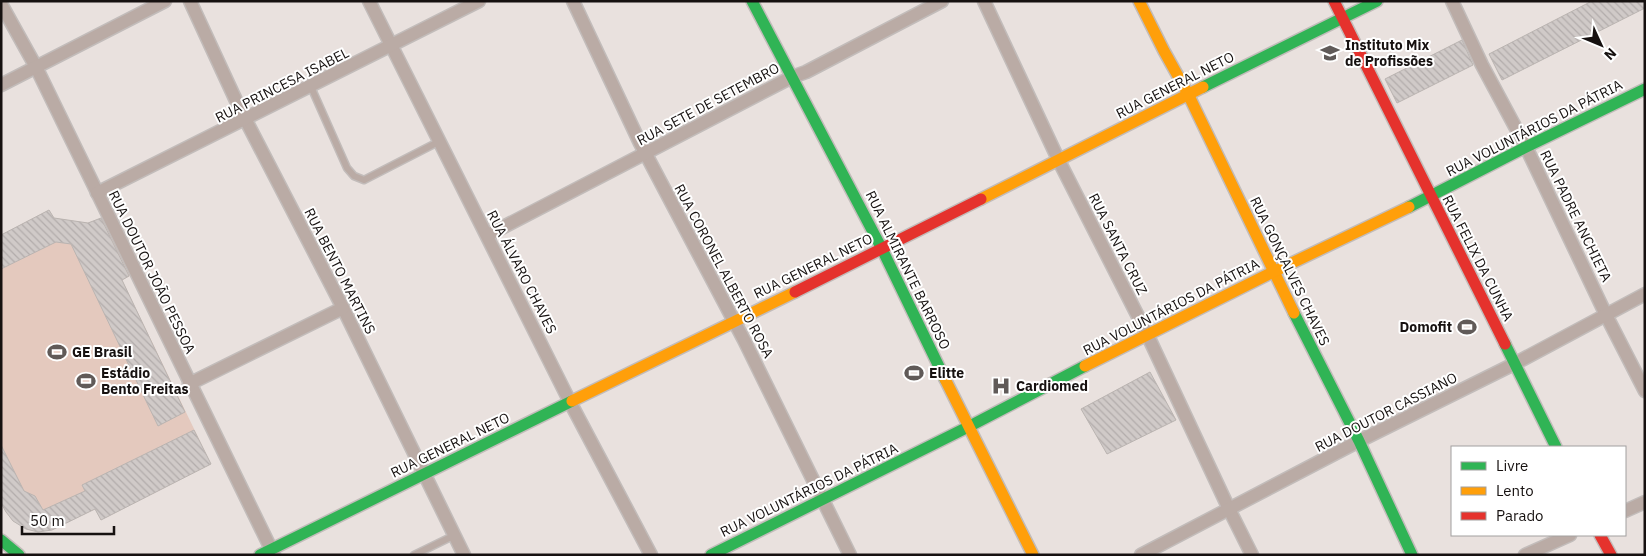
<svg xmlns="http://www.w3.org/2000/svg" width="1646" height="556" viewBox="0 0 1646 556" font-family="'IBM Plex Sans',sans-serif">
	<defs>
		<pattern id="building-back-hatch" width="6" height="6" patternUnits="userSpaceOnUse" patternTransform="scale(1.25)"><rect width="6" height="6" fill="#d0cac8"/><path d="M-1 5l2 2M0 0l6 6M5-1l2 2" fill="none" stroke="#b2acab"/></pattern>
	</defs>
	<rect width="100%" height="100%" fill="#e9e1de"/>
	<!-- park -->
	<path fill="#e4c9be" d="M49 210 54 218 88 223 102 218 130 276 122 280 211 464 101 520 95 509 52 530 38 532 13 521 6 512 1 503V235Z"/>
	<!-- building -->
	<g fill="url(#building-back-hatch)" stroke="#bab4b1">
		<path d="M1592 1H1645V8L1502 80 1489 54Z"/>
		<path d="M1462 40 1473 65 1397 103 1385 79Z"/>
		<path d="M49 210 54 218 88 223 101 218 129 276 122 280 185 412 158 426 71 244 56 242 1 269V235Z"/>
		<path d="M1150 372 1176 420 1107 454 1081 409Z"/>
		<path d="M194 430 211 464 101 520 95 509 52 530 38 532 26 529 13 521 6 512 1 503V445L24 491 35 496 43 510 85 491 82 485Z"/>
	</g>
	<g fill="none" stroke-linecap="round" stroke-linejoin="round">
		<!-- lane casing -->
		<g stroke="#c2bcba" stroke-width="9">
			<g id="lane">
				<path d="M311 87 347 168 354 176 364 180 440 141"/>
				<path d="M414 555 455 535"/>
			</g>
		</g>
		<!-- street casing -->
		<g stroke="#c2bcba" stroke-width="15">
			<g id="street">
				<path d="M190 1 239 107 343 308 464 555"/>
				<path d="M369 1 570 402 651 555"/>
				<path d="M573 1 640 143 744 340 850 555"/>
				<path d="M984 1 1059 161 1147 334 1229 509 1252 555"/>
				<path d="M1452 1 1482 65 1526 147 1606 315 1645 391"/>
				<path d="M1 4 36 67 274 555"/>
				<path d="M1 85 165 1"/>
				<path d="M97 193 479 1"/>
				<path d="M488 235 792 77 806 72 942 1"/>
				<path d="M189 384 343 308"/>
				<path d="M1625 511 1645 502"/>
				<path d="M1141 555 1359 441 1514 364 1645 294"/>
				<path d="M1525 555 1570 535"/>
			</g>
		</g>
		<!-- fast casing -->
		<g stroke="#c2bcba" stroke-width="14">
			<g id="fast">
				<path d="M752 1 882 249 945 379"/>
				<path d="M1203 87 1377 1"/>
				<path d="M1409 207 1526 147 1645 89"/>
				<path d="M1294 313 1359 441 1412 555"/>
				<path d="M1505 344 1556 447"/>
				<path d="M1 540 19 555"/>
				<path d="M260 555 572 401"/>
				<path d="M711 555 968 427 1085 366"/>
			</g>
		</g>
		<!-- slow casing -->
		<g stroke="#c2bcba" stroke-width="14">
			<g id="slow">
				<path d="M1139 1 1164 51 1188 94 1294 313"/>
				<path d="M981 199 1203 87"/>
				<path d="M1085 366 1273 272 1409 207"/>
				<path d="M945 379 1033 555"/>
				<path d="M572 401 795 292"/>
			</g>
		</g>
		<!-- jam casing -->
		<g stroke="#c2bcba" stroke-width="14">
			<g id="jam">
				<path d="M1334 1 1505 344"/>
				<path d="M795 292 981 199"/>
				<path d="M1600 535 1611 555"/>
			</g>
		</g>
		<!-- lane -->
		<use href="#lane" stroke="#baaba5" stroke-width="6"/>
		<!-- street -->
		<use href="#street" stroke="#baaba5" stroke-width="12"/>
		<!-- fast -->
		<use href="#fast" stroke="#30b455" stroke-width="11"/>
		<!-- slow -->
		<use href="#slow" stroke="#ff9f0a" stroke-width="11"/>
		<!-- jam -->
		<use href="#jam" stroke="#e5322d" stroke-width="11"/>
	</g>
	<!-- icons -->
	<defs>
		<g id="university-bare" transform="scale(1.5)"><path d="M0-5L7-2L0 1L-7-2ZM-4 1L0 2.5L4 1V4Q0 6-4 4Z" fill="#605a58" stroke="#fff" stroke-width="2.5" paint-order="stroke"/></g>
		<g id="stadium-bare" transform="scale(1.5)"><path d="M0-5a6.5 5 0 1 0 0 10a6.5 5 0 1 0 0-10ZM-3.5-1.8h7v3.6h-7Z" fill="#605a58" stroke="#fff" stroke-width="2.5" paint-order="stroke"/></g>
		<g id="hospital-bare" transform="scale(1.5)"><path d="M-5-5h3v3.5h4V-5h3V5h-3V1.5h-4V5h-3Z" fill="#605a58" stroke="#fff" stroke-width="2.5" paint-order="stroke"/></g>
	</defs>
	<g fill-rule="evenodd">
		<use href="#university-bare" x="1330" y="53"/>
		<use href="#stadium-bare" x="1467" y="327"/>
		<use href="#stadium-bare" x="57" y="352"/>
		<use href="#stadium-bare" x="914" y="373"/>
		<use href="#stadium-bare" x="86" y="381"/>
		<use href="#hospital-bare" x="1001" y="386"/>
	</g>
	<g text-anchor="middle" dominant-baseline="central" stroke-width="4" stroke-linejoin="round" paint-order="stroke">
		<!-- poi labels -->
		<g font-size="14" font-weight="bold" fill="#161110" stroke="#fff" text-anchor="start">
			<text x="1345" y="45">Instituto Mix<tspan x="1345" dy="16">de Profissões</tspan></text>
			<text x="1452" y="327" text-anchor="end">Domofit</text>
			<text x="72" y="352">GE Brasil</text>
			<text x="101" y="373">Estádio<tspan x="101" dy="16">Bento Freitas</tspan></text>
			<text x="929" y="373">Elitte</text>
			<text x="1016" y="386">Cardiomed</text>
		</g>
		<!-- street labels -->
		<g font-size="14" fill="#161110" stroke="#fff">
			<text transform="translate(282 85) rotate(-27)">RUA PRINCESA ISABEL</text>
			<text transform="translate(1175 85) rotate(-27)">RUA GENERAL NETO</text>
			<text transform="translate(708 104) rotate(-28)">RUA SETE DE SETEMBRO</text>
			<text transform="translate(1534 128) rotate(-27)">RUA VOLUNTÁRIOS DA PÁTRIA</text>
			<text transform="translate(1576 216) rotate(64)">RUA PADRE ANCHIETA</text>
			<text transform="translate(1118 244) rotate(63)">RUA SANTA CRUZ</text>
			<text transform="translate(1478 258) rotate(63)">RUA FELIX DA CUNHA</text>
			<text transform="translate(813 266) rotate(-26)">RUA GENERAL NETO</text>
			<text transform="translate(908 270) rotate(64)">RUA ALMIRANTE BARROSO</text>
			<text transform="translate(340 271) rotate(63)">RUA BENTO MARTINS</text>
			<text transform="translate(724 271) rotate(62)">RUA CORONEL ALBERTO ROSA</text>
			<text transform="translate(1290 271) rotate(64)">RUA GONÇALVES CHAVES</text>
			<text transform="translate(152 272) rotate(64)">RUA DOUTOR JOÃO PESSOA</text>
			<text transform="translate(522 272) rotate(63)">RUA ÁLVARO CHAVES</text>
			<text transform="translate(1171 307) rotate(-27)">RUA VOLUNTÁRIOS DA PÁTRIA</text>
			<text transform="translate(1386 412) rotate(-27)">RUA DOUTOR CASSIANO</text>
			<text transform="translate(450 445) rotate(-26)">RUA GENERAL NETO</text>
			<text transform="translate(809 490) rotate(-26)">RUA VOLUNTÁRIOS DA PÁTRIA</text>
		</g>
	</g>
	<!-- border -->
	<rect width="1646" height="556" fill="none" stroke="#161110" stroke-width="5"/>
	<!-- legend -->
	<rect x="1451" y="446" width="175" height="90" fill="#ffffff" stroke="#a2a09f"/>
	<rect x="1461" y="462" width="25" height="8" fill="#30b455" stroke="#a2a09f"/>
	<text x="1496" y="471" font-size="15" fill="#161110">Livre</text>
	<rect x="1461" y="487" width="25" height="8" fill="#ff9f0a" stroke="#a2a09f"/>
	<text x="1496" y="496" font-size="15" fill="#161110">Lento</text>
	<rect x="1461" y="512" width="25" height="8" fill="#e5322d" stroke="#a2a09f"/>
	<text x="1496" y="521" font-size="15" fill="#161110">Parado</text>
	<!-- north arrow -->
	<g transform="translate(1601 45) rotate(134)" stroke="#ffffff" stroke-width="4" paint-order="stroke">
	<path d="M0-4L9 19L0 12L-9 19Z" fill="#161110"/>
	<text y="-8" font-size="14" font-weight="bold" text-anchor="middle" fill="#161110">N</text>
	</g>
	<!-- scale -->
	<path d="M22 526v8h92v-8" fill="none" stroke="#161110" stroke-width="2.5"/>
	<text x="30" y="526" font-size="15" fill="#161110" stroke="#ffffff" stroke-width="4" paint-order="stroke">50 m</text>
</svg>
